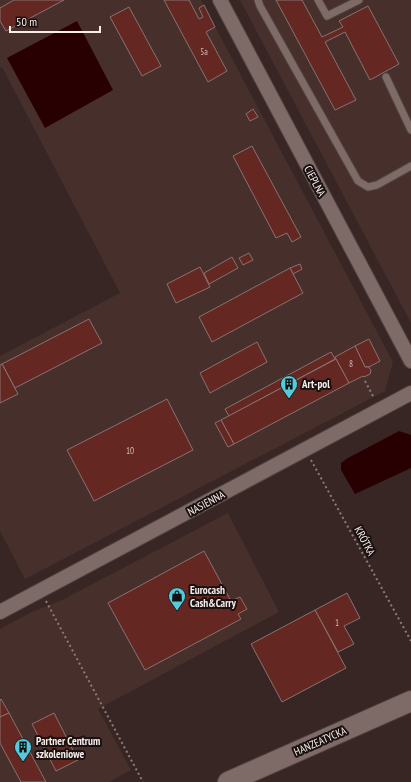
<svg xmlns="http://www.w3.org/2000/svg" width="411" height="782" viewBox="0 0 411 782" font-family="'PT Sans Narrow',sans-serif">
	<rect width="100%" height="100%" fill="#372624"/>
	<!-- built -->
	<g fill="#472f2c">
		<path d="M0 0H201L393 362 385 391 25 579 0 531V356L120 293 2 67 0 68Z"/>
		<path d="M240 0H411V323Z"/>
		<path d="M228 513 279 612 98 709 131 770 109 782H0V629L32 612 62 600Z"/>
	</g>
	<!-- water -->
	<g fill="#290001">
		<path d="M77 21 113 90 45 128 7 58Z"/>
		<path d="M399 431 411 435V468L355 494 341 470V463L348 458Z"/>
	</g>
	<!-- building -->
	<g fill="#642721" stroke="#877370">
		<path d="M14 0H64L6 31 0 21V8Z"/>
		<path d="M164 0H189L199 19 203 17 199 8 204 5 215 27 206 32 227 71 208 82Z"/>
		<path d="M276 0H302L322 37 343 27 339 21 368 6 399 64 370 80 345 32 325 42 356 100 335 110Z"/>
		<path d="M129 7 161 66 142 76 110 17Z"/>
		<path d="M253 109 258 117 250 121 246 114Z"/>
		<path d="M252 146 301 237 292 242 287 233 276 238 233 156Z"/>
		<path d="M249 253 253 260 243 265 239 258Z"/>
		<path d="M232 257 238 268 209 284 204 273Z"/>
		<path d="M300 264 302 269 293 274 290 268Z"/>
		<path d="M200 267 210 287 176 303 167 284Z"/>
		<path d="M290 268 303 293 212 342 199 317Z"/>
		<path d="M89 319 102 343 15 388 2 364Z"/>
		<path d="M369 339 380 361 369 367H365L355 346Z"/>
		<path d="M257 342 267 362 210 393 200 373Z"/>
		<path d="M355 346 365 367H369L371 371 370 374 364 377 363 376 349 383 335 357Z"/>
		<path d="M331 352 335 359 229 416 225 409Z"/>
		<path d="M336 359 349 383 234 444 221 420Z"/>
		<path d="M2 364 18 394 0 403V365Z"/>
		<path d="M167 399 193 450 94 501 67 450Z"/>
		<path d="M221 420 234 444 228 447 215 423Z"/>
		<path d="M204 551 231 601 240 597 247 609 238 614 241 619 145 670 108 603Z"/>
		<path d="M347 593 360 618 344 626 354 644 338 652 315 610Z"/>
		<path d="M315 610 346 668 282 702 251 644Z"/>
		<path d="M1 699 9 713 0 717V700Z"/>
		<path d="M9 713 46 782H21L0 743V717Z"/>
		<path d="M54 713 78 760 56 771 32 724Z"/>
	</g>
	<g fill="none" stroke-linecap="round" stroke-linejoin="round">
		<!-- lane casing -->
		<g stroke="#534442" stroke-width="9">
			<g id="lane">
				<path d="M258 0 260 6 358 181 368 187 377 185 411 166"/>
				<path d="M318 0 327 16 359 0"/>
				<path d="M386 77 411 130"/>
			</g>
		</g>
		<!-- street casing -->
		<g stroke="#534442" stroke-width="16">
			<g id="street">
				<path d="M220 0 411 361"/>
				<path d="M0 612 411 393"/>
			</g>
		</g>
		<!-- secondary casing -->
		<g stroke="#534442" stroke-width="22">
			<path id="secondary" d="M228 782 411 701"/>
		</g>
		<!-- path -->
		<g stroke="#8c7d7b" stroke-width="2" stroke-dasharray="2 3" stroke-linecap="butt">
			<path d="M365 381 374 398"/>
			<path d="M311 460 411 641"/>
			<path d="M46 601 143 782"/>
		</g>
		<!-- lane -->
		<use href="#lane" stroke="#7e6a67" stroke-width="7"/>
		<!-- street -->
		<use href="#street" stroke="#7e6a67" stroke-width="14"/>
		<!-- secondary -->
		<use href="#secondary" stroke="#7e6a67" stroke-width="20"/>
	</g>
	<!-- icons -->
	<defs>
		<g id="building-pin" transform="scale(0.9)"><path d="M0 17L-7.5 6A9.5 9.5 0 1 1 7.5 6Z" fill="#53cbdb" stroke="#191110"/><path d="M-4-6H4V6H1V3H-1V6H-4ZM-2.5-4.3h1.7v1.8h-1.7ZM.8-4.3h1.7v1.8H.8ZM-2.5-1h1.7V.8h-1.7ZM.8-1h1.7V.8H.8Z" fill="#111"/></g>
		<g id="shop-pin" transform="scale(0.9)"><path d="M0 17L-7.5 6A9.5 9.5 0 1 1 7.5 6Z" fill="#53cbdb" stroke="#191110"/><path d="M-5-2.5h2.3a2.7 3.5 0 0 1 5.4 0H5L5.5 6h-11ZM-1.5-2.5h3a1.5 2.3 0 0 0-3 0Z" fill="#111"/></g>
	</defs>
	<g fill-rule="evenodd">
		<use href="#building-pin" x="289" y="384"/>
		<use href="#shop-pin" x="177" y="596"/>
		<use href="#building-pin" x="23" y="747"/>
	</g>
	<g text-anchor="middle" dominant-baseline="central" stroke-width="4" stroke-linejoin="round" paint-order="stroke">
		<!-- number labels -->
		<g font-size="9" fill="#d4bcb8">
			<text x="204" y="51">5a</text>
			<text x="351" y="363">8</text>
			<text x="130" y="450">10</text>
			<text x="337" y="622">1</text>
		</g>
		<!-- street labels -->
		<g font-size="11" fill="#f9edeb" stroke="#191110">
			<text transform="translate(315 181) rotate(62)">CIEPLNA</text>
			<text transform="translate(206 503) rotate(-28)">NASIENNA</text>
			<text transform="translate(365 541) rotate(62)">KRÓTKA</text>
			<text transform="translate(320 741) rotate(-24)">HANZEATYCKA</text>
		</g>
		<!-- poi labels -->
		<g font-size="11" font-weight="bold" fill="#f9edeb" stroke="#191110" text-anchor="start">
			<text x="302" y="384">Art-pol</text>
			<text x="190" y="590">Eurocash<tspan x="190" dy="13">Cash&amp;Carry</tspan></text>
			<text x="36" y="741">Partner Centrum<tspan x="36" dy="13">szkoleniowe</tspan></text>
		</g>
	</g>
	<!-- scale -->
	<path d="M10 26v6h90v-6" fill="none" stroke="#f9edeb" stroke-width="2"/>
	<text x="16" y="26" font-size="12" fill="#f9edeb" stroke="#191110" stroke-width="3" paint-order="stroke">50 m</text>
</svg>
